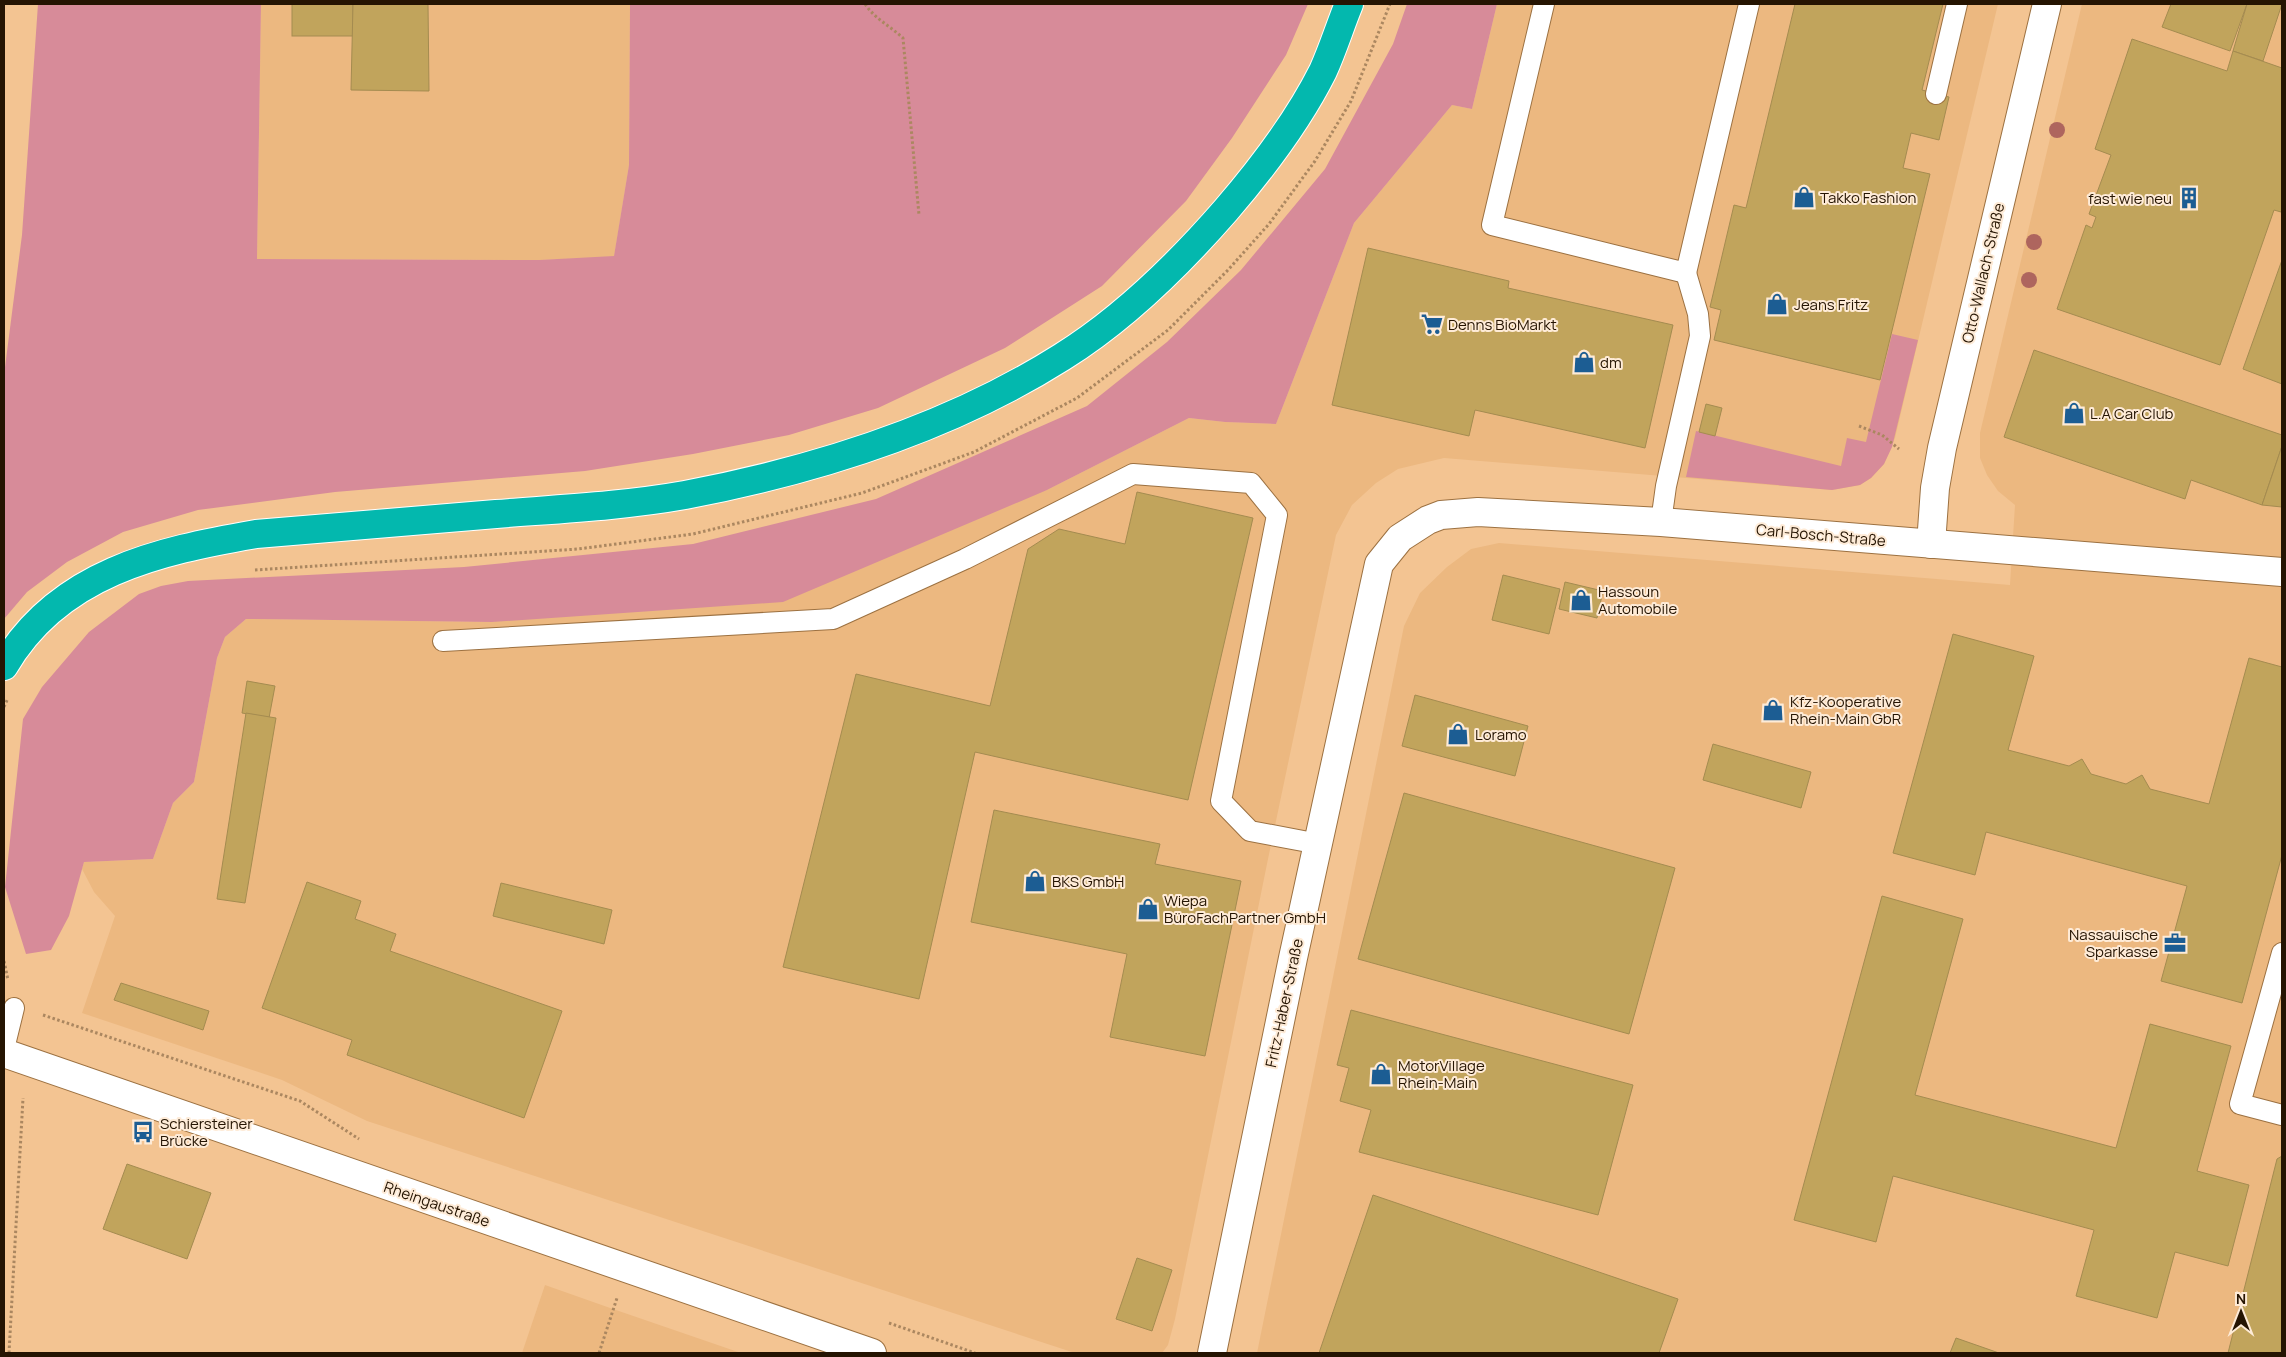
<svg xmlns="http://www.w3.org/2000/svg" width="2286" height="1357" viewBox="0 0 2286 1357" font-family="Manrope,sans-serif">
	<rect width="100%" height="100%" fill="#f3c492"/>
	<!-- built -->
	<g fill="#ecb880">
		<path d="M261 4H630L629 165 614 257 539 260 257 259Z"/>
		<path d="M1497 4H1998L1895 438 1884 464 1871 478 1860 485 1832 490 1444 458 1398 469 1376 483 1352 505 1336 535 1268 859 1175 1319 1168 1345 1162 1353H1075L367 1121 282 1080 82 1013 115 916 94 892 82 869 84 862 153 859 173 803 194 782 217 658 225 637 246 619 492 622 1047 490 1189 418 1225 422 1276 424 1354 223 1452 105 1472 109Z"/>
		<path d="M2082 4H2282V1353H1257L1404 626 1420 593 1447 567 1471 549 1499 543 2010 585 2015 505 1998 491 1987 475 1980 458V433Z"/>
		<path d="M545 1285 613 1309 741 1353H522Z"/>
	</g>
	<!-- green -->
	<g fill="#d78b99">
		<path d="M38 4H261L257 259 539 260 614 256 629 165 630 4H1308L1286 55 1232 138 1186 201 1102 286 1005 348 878 408 789 435 693 454 585 471 335 492 198 510 123 532 67 562 27 592 4 619V375L22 235Z"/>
		<path d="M1407 4H1497L1472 109 1452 105 1354 223 1276 424 1225 422 1189 418 1047 490 783 602 492 622 246 619 225 637 217 658 194 782 173 803 153 859 84 862 69 916 51 950 26 954 5 887 23 719 42 687 89 632 139 594 161 586 188 581 464 567 693 544 876 499 1087 406 1167 342 1241 270 1325 169 1393 44Z"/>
		<path d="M1892 334 1918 340 1892 447 1884 464 1871 478 1860 485 1832 490 1686 477 1696 431 1841 466 1847 438 1866 442Z"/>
	</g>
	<!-- building -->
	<g fill="#c1a45c" stroke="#a48b50">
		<rect x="292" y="4" width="61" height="32"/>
		<path d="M353 4H428L429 91 351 90Z"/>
		<path d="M1795 4H1943L1922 90 1949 97 1939 140 1911 133 1903 168 1930 174 1880 380 1714 340 1721 310 1710 307 1734 205 1746 208Z"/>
		<path d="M2171 4H2247L2230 51 2162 27Z"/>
		<path d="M2247 4H2282L2263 61 2233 51Z"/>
		<path d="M2132 39 2227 71 2233 51 2282 68V210L2281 212 2274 210 2220 365 2057 309 2086 225 2092 228 2096 217 2089 214 2111 155 2095 149Z"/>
		<path d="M1368 248 1509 281 1508 288 1673 325 1645 448 1475 410 1469 436 1332 405Z"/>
		<path d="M2282 260V384L2243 369Z"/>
		<path d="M2034 350 2282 435V446L2262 505 2191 480 2185 499 2004 437Z"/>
		<path d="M1706 404 1722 408 1715 436 1699 432Z"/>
		<path d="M2282 446V507L2262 505Z"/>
		<path d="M1137 492 1253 518 1188 800 975 752 919 999 783 967 856 674 990 706 1028 549 1059 529 1125 544Z"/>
		<path d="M1503 575 1560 589 1549 634 1492 620Z"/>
		<path d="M1565 582 1603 591 1597 618 1559 609Z"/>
		<path d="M1953 634 2034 656 2008 750 2069 766 2082 759 2091 774 2126 784 2142 775 2150 789 2209 804 2249 658 2282 667V855L2242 1003 2161 981 2187 886 1986 832 1975 875 1893 853Z"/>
		<path d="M247 681 275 686 269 718 242 713Z"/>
		<path d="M1415 695 1528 726 1515 776 1402 746Z"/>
		<path d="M246 713 276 718 245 903 217 899Z"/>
		<path d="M1713 744 1811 772 1801 808 1703 780Z"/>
		<path d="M1404 793 1675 868 1629 1034 1358 959Z"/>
		<path d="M994 810 1160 844 1155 864 1241 881 1205 1056 1110 1037 1127 954 971 922Z"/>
		<path d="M307 882 361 901 355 919 396 934 390 951 562 1011 524 1118 347 1055 352 1040 262 1008Z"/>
		<path d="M501 883 612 910 604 944 493 916Z"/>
		<path d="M1882 896 1963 919 1915 1095 2116 1148 2150 1024 2231 1046 2197 1171 2249 1185 2228 1266 2175 1252 2157 1318 2076 1296 2094 1230 1893 1176 1876 1242 1794 1220Z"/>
		<path d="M121 983 209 1011 203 1030 114 1000Z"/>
		<path d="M1351 1010 1633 1085 1598 1215 1359 1152 1371 1110 1340 1101 1349 1068 1337 1065Z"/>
		<path d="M2282 1156V1353H2228L2277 1159Z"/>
		<path d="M127 1164 211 1193 187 1259 103 1229Z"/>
		<path d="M1373 1195 1678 1299 1659 1353H1319Z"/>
		<path d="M1137 1258 1172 1270 1152 1331 1116 1319Z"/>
		<path d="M1956 1338 1999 1353H1950Z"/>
	</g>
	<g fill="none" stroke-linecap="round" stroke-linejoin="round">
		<!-- service casing -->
		<g stroke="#9c7141" stroke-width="22">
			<g id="service">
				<path d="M1544 4 1492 225 1686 273 1749 4"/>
				<path d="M1936 94 1957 4"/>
				<path d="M1661 522 1666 486 1700 336 1698 314 1686 273"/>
				<path d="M443 641 833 619 965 559 1133 474 1251 483 1277 515 1221 801 1250 831 1319 844"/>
				<path d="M2282 953 2240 1104 2282 1115"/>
				<path d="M4 1049 14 1008"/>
			</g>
		</g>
		<!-- minor casing -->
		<g stroke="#9c7141" stroke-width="30">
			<g id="minor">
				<path d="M1931 544 1935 488 1942 448 2047 4"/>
				<path d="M1212 1353 1293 958 1379 564 1400 538 1428 520 1441 515 1478 512 1661 522 2282 572"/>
			</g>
		</g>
		<!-- tertiary casing -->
		<g stroke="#9c7141" stroke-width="30">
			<path id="tertiary" d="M4 1053 872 1353"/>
		</g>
		<!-- motorway casing -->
		<g stroke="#fff" stroke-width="30">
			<path id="motorway" d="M4 666C58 573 158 551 256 534 336 527 416 520 496 514 559 509 623 506 685 495 816 470 948 429 1062 357 1123 319 1179 264 1226 210 1263 167 1298 121 1323 71 1333 49 1340 26 1349 4"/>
		</g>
		<!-- path -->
		<g stroke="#ab8760" stroke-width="3" stroke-dasharray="2.5 2.5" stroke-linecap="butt">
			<path d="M865 4C875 19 890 26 903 38L919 215"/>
			<path d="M1859 426 1882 435 1899 449"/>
			<path d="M255 570 578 549 693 534 862 493 974 452 1077 398 1168 330 1228 270 1269 224 1315 161 1351 101 1390 4"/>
			<path d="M4 707 8 698"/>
			<path d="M4 961 8 980"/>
			<path d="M43 1015 300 1101 359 1139"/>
			<path d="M889 1323 975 1353"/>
			<path d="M9 1353 23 1098"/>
			<path d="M599 1353 617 1298"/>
		</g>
		<!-- service -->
		<use href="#service" stroke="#fff" stroke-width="20"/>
		<!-- minor -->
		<use href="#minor" stroke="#fff" stroke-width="28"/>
		<!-- tertiary -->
		<use href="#tertiary" stroke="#fff" stroke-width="28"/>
		<!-- motorway -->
		<use href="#motorway" stroke="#03b8ae" stroke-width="28"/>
	</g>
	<!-- trees -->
	<g fill="#ae655e">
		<circle cx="2057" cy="130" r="8"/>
		<circle cx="2034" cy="242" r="8"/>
		<circle cx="2029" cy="280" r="8"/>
	</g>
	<!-- icons -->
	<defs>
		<g id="shop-bare" transform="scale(1.725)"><path d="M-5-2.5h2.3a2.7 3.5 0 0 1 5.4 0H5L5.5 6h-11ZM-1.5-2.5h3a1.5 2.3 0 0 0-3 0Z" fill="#1c5d93" stroke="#feebd7" stroke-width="2.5" paint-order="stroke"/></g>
		<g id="building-bare" transform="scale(1.725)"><path d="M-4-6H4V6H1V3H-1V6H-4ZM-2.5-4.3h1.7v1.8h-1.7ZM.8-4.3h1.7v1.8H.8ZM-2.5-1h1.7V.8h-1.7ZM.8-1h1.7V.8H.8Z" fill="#1c5d93" stroke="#feebd7" stroke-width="2.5" paint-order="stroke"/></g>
		<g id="supermarket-bare" transform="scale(1.725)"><path d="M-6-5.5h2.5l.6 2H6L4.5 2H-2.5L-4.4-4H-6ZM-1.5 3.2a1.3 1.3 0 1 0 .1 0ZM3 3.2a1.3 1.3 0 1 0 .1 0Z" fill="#1c5d93" stroke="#feebd7" stroke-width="2.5" paint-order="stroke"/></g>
		<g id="office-bare" transform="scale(1.725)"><path d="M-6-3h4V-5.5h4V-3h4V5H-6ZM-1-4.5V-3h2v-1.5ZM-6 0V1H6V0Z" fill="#1c5d93" stroke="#feebd7" stroke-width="2.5" paint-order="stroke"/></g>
		<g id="bus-bare" transform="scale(1.725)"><path d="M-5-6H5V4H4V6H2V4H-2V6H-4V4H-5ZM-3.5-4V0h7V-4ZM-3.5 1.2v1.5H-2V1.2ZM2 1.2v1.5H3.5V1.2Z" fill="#1c5d93" stroke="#feebd7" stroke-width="2.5" paint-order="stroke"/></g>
	</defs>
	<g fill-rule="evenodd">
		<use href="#shop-bare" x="1804" y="197"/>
		<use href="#building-bare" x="2189" y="198"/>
		<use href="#shop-bare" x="1777" y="304"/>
		<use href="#supermarket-bare" x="1432" y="324"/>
		<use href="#shop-bare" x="1584" y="362"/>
		<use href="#shop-bare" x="2074" y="413"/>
		<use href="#shop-bare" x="1581" y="600"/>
		<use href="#shop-bare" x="1773" y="710"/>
		<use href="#shop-bare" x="1458" y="734"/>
		<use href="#shop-bare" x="1035" y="881"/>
		<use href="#shop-bare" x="1148" y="909"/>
		<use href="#office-bare" x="2175" y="943"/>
		<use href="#shop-bare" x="1381" y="1074"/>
		<use href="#bus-bare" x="143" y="1132"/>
	</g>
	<g text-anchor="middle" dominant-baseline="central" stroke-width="4" stroke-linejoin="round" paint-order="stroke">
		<!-- poi labels -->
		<g font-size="15" fill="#251402" stroke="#feebd7" text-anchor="start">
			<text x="1820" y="197">Takko Fashion</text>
			<text x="2172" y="198" text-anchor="end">fast wie neu</text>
			<text x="1794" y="304">Jeans Fritz</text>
			<text x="1448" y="324">Denns BioMarkt</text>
			<text x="1600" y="362">dm</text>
			<text x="2090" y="413">L.A Car Club</text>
			<text x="1598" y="591">Hassoun<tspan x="1598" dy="17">Automobile</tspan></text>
			<text x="1790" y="701">Kfz-Kooperative<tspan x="1790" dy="17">Rhein-Main GbR</tspan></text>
			<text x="1475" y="734">Loramo</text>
			<text x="1052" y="881">BKS GmbH</text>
			<text x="1164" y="900">Wiepa<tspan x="1164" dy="17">BüroFachPartner GmbH</tspan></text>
			<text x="2158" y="934" text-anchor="end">Nassauische<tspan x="2158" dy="17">Sparkasse</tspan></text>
			<text x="1398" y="1065">MotorVillage<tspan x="1398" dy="17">Rhein-Main</tspan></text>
			<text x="160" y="1123">Schiersteiner<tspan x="160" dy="17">Brücke</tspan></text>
		</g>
		<!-- street labels -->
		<g font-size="15" fill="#251402" stroke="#feebd7">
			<text transform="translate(1983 273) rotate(-77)">Otto-Wallach-Straße</text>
			<text transform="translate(1821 535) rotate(5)">Carl-Bosch-Straße</text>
			<text transform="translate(1284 1003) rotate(-78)">Fritz-Haber-Straße</text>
			<text transform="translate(437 1204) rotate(19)">Rheingaustraße</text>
		</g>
	</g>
	<!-- border -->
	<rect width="2286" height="1357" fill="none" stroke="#251402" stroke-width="10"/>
	<!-- north arrow -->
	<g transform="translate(2241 1312)" stroke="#feebd7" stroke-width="4" paint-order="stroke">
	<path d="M0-4L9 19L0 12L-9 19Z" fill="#251402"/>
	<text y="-8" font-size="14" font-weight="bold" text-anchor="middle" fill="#251402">N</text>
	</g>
</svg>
